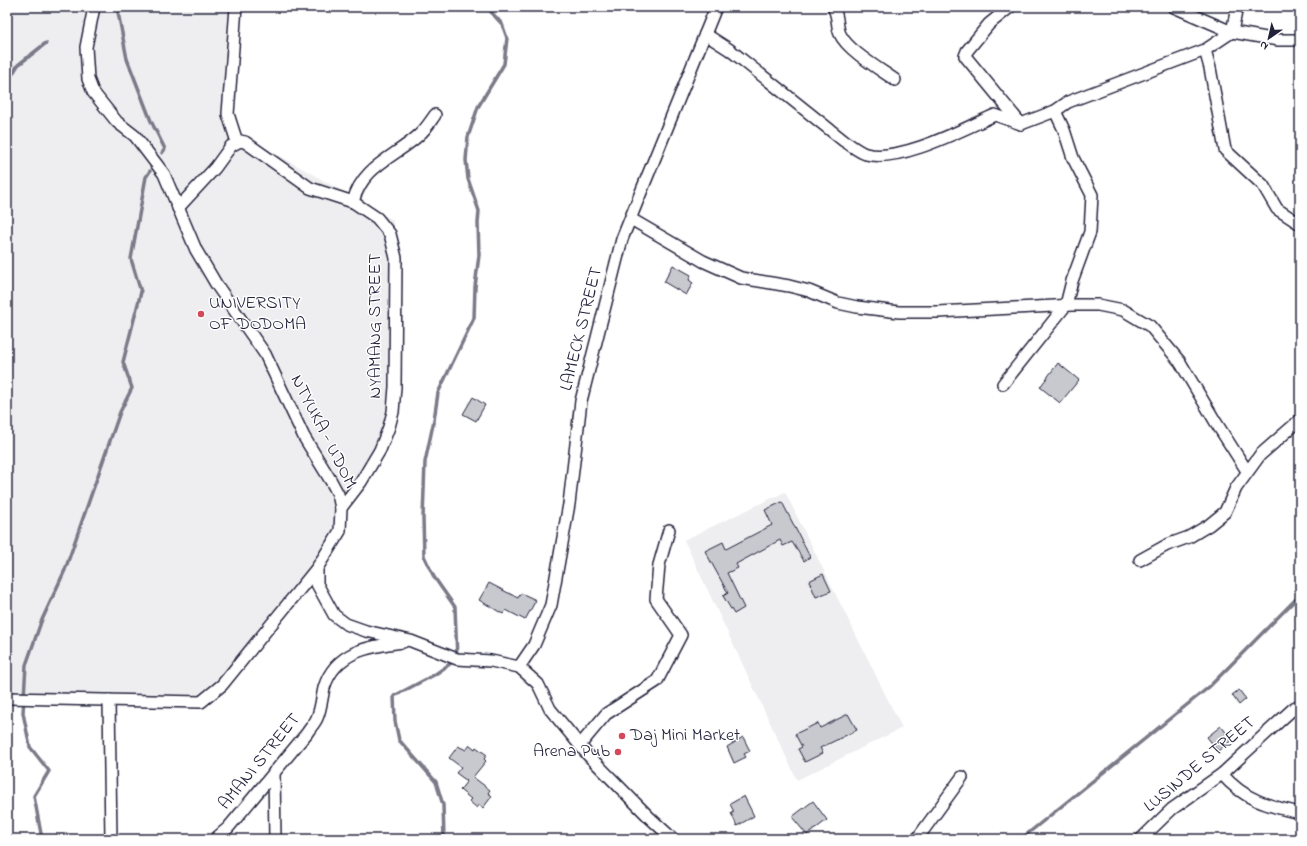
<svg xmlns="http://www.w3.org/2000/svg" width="1307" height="846" viewBox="0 0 1307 846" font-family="'Indie Flower',sans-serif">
	<rect width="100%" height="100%" fill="#fff"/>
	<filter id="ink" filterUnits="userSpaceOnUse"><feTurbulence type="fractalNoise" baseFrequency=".025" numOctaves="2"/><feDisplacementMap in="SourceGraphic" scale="8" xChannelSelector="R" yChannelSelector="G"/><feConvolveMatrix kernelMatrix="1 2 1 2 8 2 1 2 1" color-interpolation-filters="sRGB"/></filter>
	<g filter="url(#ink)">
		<!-- built -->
		<g fill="#eeeef1">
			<path d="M7 7H234L224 124 393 220 396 407 320 570 201 704 7 700Z"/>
			<path d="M785 492 902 728 797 780 684 540Z"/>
		</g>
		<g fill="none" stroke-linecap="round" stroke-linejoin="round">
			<!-- stream -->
			<g stroke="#7a7a88" stroke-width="3.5">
				<path d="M117 7 127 59 151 121 165 149 162 153"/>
				<path d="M7 83 18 65 46 43"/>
				<path d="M42 839 34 796 49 771 30 747 23 713 26 665 41 622 65 570 120 412 132 388 123 362 141 292 131 259 146 177 150 171"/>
				<path d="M444 839 443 805 436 782 399 740 395 721 394 696 434 675 457 659 455 607 434 577 424 556 423 518 425 462 434 420 438 393 474 318 475 287 479 255 478 223 479 211 468 179 466 160 468 137 478 107 504 64 507 38 502 24 491 12 492 7"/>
				<path d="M1021 839 1209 687 1300 595"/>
			</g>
		</g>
		<!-- building -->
		<g fill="#c8c8cf" stroke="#22223b">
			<path d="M673 265 691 275 689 280 693 283 686 295 664 282Z"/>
			<path d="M1058 363 1079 380 1060 403 1040 387Z"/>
			<path d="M473 397 485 405 476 421 463 414Z"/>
			<path d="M782 502 810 557 804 561 792 542 783 546 780 540 736 564 738 568 727 573 744 608 734 614 723 596 728 593 705 551 723 542 726 549 772 525 765 510Z"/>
			<path d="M823 574 831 591 816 597 809 581Z"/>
			<path d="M489 583 518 598 521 593 536 600 525 620 506 610 503 614 479 600Z"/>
			<path d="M1239 690 1246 699 1239 705 1232 695Z"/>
			<path d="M848 714 857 730 820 748 823 753 805 762 798 749 802 747 795 734 818 723 820 728Z"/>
			<path d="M1221 726 1232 740 1218 751 1207 737Z"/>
			<path d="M743 737 750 751 744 754 746 757 734 763 727 747Z"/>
			<path d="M470 745 475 749 476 747 487 755 484 759 486 761 473 777 490 790 488 793 492 796 483 808 479 805 477 808 469 801 471 799 460 790 467 781 456 773 461 767 449 758 458 746 466 750Z"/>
			<path d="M744 796 754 816 737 826 731 813 734 812 730 804Z"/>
			<path d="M813 801 827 820 807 835 792 817Z"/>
		</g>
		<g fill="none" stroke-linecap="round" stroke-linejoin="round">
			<!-- street casing -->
			<g stroke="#22223b" stroke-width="14">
				<g id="street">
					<path d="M94 7 86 47 88 79 93 92 117 122 135 136 164 174 196 250 216 284 265 354 304 437 331 481 338 494 341 508 340 531 317 568V584L334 615 346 624 366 631 411 641 457 659 491 661 519 667 538 684 550 709 588 755 650 818 673 839"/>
					<path d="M236 7 228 114 237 142"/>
					<path d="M833 7C839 17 836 25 840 34 847 50 881 70 895 80"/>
					<path d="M1010 7 989 24 967 51 965 56 1021 124"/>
					<path d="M1174 7 1232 32 1278 40H1300"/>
					<path d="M705 34 730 50 844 141C851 145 859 152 866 154 900 163 963 129 995 115L1021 124 1055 111 1068 102 1205 50 1232 32 1237 7"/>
					<path d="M1205 50 1210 68 1225 150 1263 185 1277 209 1300 224"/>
					<path d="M353 202C362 166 395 157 419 135 426 129 430 122 435 115"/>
					<path d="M178 208 215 168 231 146 240 141 245 142 255 149 310 188 353 202 377 218 390 234 396 258 395 387 393 412 389 427 380 450 361 482 341 508"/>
					<path d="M631 219 703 261 741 278 789 286 809 291 838 303 857 307 899 312H938L1073 305H1098L1123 310 1150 326 1180 362 1215 421 1247 471"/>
					<path d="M1003 384 1066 305 1072 281 1090 232 1092 195 1073 158 1064 130 1055 111"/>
					<path d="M1140 560 1167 545 1189 537 1209 525 1225 512 1236 488 1260 455 1300 420"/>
					<path d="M519 667 534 645 551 605 569 504 581 401 622 239 716 7"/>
					<path d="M7 698 201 702 222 685 317 568"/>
					<path d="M109 700 111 839"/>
					<path d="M580 745 606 714 657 681 681 635 656 599 659 565 669 530"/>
					<path d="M274 772 275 839"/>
					<path d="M1222 774C1244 800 1268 806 1300 813"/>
					<path d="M215 839 228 828 307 733C310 728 315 723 317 718 321 709 322 697 324 688 335 651 370 646 403 642"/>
					<path d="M917 839 962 777"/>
					<path d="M1141 839 1172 809 1222 774 1294 708 1300 705"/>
				</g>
			</g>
			<!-- path -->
			<path stroke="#22223b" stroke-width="2" stroke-dasharray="4 3" stroke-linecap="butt" d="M1162 835 1166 839"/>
			<!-- street -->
			<use href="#street" stroke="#fff" stroke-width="11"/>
		</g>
	</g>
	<!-- markers -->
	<g fill="#d1495b" stroke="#fff" stroke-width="1.5">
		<circle cx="201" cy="314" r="4"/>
		<circle cx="622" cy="736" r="4"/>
		<circle cx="618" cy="752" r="4"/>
	</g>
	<g text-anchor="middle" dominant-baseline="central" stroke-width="3" stroke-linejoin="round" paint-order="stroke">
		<!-- poi labels -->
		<g font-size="18" fill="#22223b" stroke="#fff" text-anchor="start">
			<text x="209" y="304">UNIVERSITY<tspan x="209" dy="21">OF DODOMA</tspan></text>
			<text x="630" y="736">Daj Mini Market</text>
			<text x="610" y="752" text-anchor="end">Arena Pub</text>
		</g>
		<!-- street labels -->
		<g font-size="18" fill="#22223b" stroke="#fff">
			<text transform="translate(376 326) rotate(-90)">NYAMANG STREET</text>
			<text transform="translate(582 329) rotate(-76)">LAMECK STREET</text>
			<text transform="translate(323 432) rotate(63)">NTYUKA - UDOM</text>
			<text transform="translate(260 762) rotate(-51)">AMANI STREET</text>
			<text transform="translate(1200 765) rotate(-40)">LUSINDE STREET</text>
		</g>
	</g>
	<!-- margin -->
	<rect width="1307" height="846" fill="none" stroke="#fff" stroke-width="24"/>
	<rect x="12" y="12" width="1283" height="822" fill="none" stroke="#22223b" stroke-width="1.5" filter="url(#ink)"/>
	<!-- north arrow -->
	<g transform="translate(1269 38) rotate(214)" stroke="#ffffff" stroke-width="3" paint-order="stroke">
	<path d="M0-3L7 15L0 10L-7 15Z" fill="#22223b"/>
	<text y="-6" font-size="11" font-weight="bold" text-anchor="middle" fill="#22223b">N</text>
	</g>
</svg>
